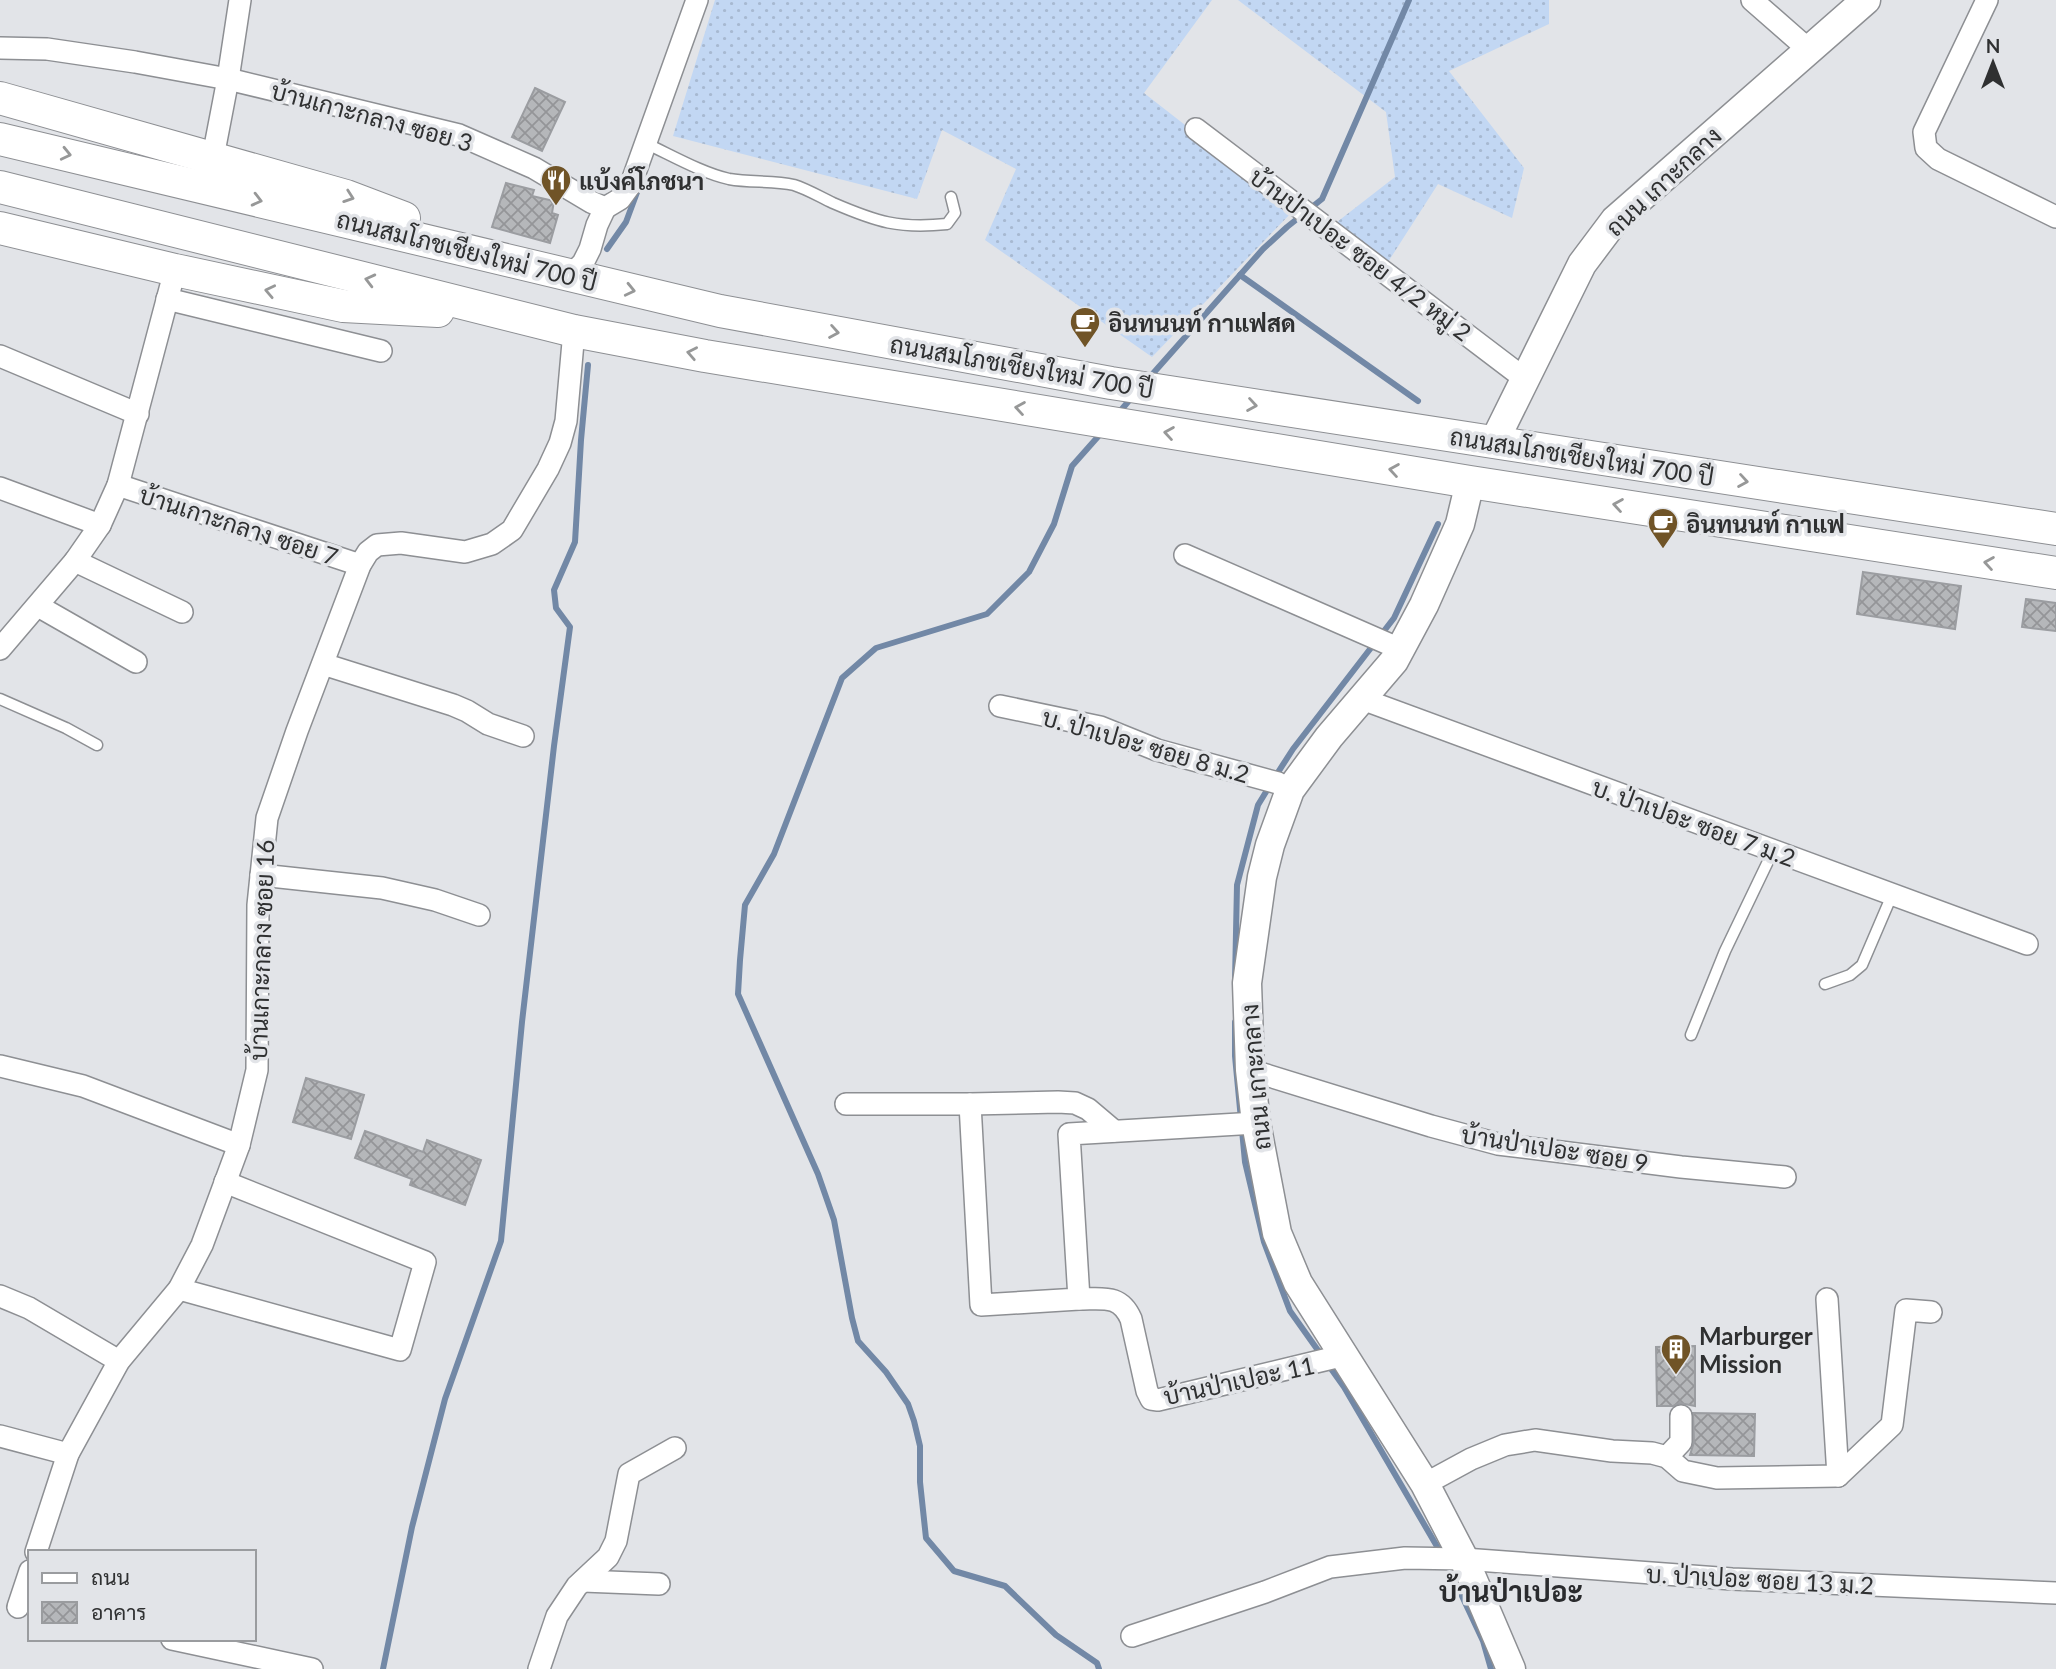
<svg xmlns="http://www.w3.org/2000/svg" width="2056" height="1669" viewBox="0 0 2056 1669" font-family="Lato,Sarabun,sans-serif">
	<defs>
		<pattern id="grass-dots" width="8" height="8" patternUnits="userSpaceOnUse" patternTransform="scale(1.75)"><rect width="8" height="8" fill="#c2d7f3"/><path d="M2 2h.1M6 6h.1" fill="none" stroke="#a7b9d1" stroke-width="1.8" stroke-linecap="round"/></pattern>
		<pattern id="building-cross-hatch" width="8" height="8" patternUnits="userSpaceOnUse" patternTransform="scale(1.75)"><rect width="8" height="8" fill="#b5b7ba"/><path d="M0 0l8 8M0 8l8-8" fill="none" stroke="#949598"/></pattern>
	</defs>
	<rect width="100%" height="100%" fill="#e2e4e8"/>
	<!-- grass -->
	<g fill="url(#grass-dots)">
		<path d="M715 0H1212L1144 93 1294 210 1152 357 985 240 1016 169 942 130 917 199 673 136Z"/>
		<path d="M1238 0H1549V24L1449 71 1524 168 1512 218 1438 184 1388 262 1337 222 1395 177 1386 112Z"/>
	</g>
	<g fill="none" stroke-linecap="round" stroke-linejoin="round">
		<!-- stream -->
		<g stroke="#7288a6" stroke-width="6">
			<path d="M607 249 626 222 639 187"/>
			<path d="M1240 275 1418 401"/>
			<path d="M1149 378 1263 249 1287 227 1322 199 1409 0"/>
			<path d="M1117 415 1132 397"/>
			<path d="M1275 777 1293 749 1394 618 1438 524"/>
			<path d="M1235 980 1237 885 1258 805 1269 787"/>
			<path d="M1235 1022V1056L1245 1162 1264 1242 1290 1311 1344 1387 1442 1555"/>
			<path d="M1447 1564 1483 1641 1491 1669"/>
			<path d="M383 1669 412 1527 445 1399 501 1241 522 1022 554 746 570 627 556 608 554 590 575 542 581 440 588 365"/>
			<path d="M1099 1669 1097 1663 1056 1635 1005 1586 954 1571 926 1538 920 1482V1446L914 1421 908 1404 886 1372 858 1341 852 1318 834 1220 818 1174 738 994 740 960 745 905 774 854 842 678 876 648 987 614 1029 572 1054 524 1072 466 1103 431"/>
		</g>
	</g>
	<!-- building -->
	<g fill="url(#building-cross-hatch)" stroke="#9b9da1" stroke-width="2">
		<path d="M535 88 565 102 542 151 512 137Z"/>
		<path d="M506 183 534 190 532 196 554 201 552 213 558 215 550 243 492 227Z"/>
		<path d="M1863 572 1961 586 1955 629 1857 614Z"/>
		<path d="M2026 599 2056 603V631L2022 627Z"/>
		<path d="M306 1078 364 1095 351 1139 293 1122Z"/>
		<path d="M365 1131 423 1152 427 1140 481 1160 465 1205 410 1185 412 1179 355 1158Z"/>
		<path d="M1695 1346V1406L1680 1403 1673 1406H1657L1656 1347Z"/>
		<path d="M1693 1413 1755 1414 1754 1456 1690 1455 1694 1442Z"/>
	</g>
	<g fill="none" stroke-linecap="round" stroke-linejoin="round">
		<!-- lane casing -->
		<g stroke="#8d8f93" stroke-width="13">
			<g id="lane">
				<path d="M645 143C671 155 702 173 729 179 751 183 773 180 794 185 807 189 820 197 833 203 877 222 899 229 947 224L955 213 951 197"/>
				<path d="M0 699 66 728 97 745"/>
				<path d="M1825 984 1850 975 1862 965 1892 895"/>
				<path d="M1691 1035 1725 951 1773 851"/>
			</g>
		</g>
		<!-- street casing -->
		<g stroke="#8d8f93" stroke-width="24">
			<g id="street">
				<path d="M1752 0 1809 50"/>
				<path d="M1987 0 1924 132 1926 148 1938 159 2056 217"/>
				<path d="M0 48 47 49 135 62 228 79 459 135 534 168 591 202 605 208 620 199 631 184 697 0"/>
				<path d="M1196 129 1525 379"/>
				<path d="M213 157 228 79 240 0"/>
				<path d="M570 276 583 263 590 249 597 225 605 208"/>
				<path d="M167 299 381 351"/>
				<path d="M0 356 138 414"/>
				<path d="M118 485 360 565"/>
				<path d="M0 488 100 525"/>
				<path d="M1185 555 1400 649"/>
				<path d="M75 561 182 612"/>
				<path d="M38 606 136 662"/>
				<path d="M0 649 75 561 100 525 118 485 175 270"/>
				<path d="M323 664 453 705 467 711 488 724 523 736"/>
				<path d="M1362 699 2027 944"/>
				<path d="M1000 706 1100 727 1157 750 1278 783 1290 790"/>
				<path d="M261 875 382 888 435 900 479 915"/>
				<path d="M0 1066 83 1086 239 1145"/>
				<path d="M1250 1070 1431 1126 1498 1144 1681 1167 1785 1177"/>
				<path d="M846 1104H970L981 1305 1079 1299 1069 1134 1256 1123"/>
				<path d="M970 1104 1058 1102 1075 1103 1088 1109 1114 1131"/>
				<path d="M179 1289 400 1350 425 1262 225 1182"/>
				<path d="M0 1296 29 1308 119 1361"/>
				<path d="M1079 1299C1103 1299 1120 1294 1131 1319L1147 1391 1151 1399 1158 1400 1345 1355"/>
				<path d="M1827 1299 1838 1476"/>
				<path d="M0 1436 68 1454"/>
				<path d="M1667 1457 1681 1442V1416"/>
				<path d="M1425 1484 1471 1459 1505 1445 1535 1440 1612 1451 1652 1453 1667 1457 1683 1471 1717 1478 1838 1476 1892 1425 1906 1310 1931 1312"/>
				<path d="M36 1552 68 1454 119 1361 179 1289 202 1245 239 1145 257 1070 258 905 267 818 297 731 360 565 368 552 377 545 401 543 465 552 492 544 512 530 548 469 560 443 566 421 574 331"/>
				<path d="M583 1581 659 1584"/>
				<path d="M18 1607 30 1571"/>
				<path d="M1132 1636 1265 1592 1330 1567 1405 1558 1464 1559 1732 1579 2056 1593"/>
				<path d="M172 1639 312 1669"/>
				<path d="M539 1669 557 1616 577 1586 608 1557 616 1541 629 1474 675 1448"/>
			</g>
		</g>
		<!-- secondary casing -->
		<g stroke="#8d8f93" stroke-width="31">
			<g id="secondary">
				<path d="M1494 442 1582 264 1615 220 1866 0"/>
				<path d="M1470 482 1460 524 1424 605 1394 661 1329 737 1290 790 1270 845 1262 877 1247 983 1250 1070 1256 1123 1277 1233 1298 1283 1425 1484 1464 1559 1511 1669"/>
			</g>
		</g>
		<!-- primary casing -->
		<g stroke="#8d8f93" stroke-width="34">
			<g id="primary">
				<path d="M0 98 346 196 404 218"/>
				<path d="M0 139 720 311 1111 383 2056 529"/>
				<path d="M0 187 574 331 705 356 1470 482 2056 573"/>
				<path d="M0 228 175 270 343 306 438 311"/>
			</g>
		</g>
		<!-- lane -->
		<use href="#lane" stroke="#fff" stroke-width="10"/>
		<!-- street -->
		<use href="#street" stroke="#fff" stroke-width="21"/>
		<!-- secondary -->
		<use href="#secondary" stroke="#fff" stroke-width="28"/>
		<!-- primary -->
		<use href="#primary" stroke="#fff" stroke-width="32"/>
	</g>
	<!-- one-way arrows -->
	<defs><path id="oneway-chevron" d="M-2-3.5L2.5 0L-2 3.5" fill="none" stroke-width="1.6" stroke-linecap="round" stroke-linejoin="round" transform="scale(1.75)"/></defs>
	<g stroke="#979898">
		<use href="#oneway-chevron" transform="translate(66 154) rotate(13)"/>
		<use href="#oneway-chevron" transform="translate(349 197) rotate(19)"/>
		<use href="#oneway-chevron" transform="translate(257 200) rotate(14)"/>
		<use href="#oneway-chevron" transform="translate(370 280) rotate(-166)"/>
		<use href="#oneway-chevron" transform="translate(630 290) rotate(13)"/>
		<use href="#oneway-chevron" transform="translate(270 291) rotate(-168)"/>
		<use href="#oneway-chevron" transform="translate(834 332) rotate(10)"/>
		<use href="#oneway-chevron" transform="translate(692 353) rotate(-169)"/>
		<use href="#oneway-chevron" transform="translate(1252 405) rotate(9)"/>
		<use href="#oneway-chevron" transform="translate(1020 408) rotate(-171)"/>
		<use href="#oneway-chevron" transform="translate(1169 433) rotate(-171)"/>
		<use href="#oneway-chevron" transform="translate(1394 470) rotate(-171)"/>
		<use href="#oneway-chevron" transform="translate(1743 481) rotate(9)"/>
		<use href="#oneway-chevron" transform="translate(1618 505) rotate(-171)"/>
		<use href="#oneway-chevron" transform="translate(1989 563) rotate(-171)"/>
	</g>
	<!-- icons -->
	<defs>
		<g id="restaurant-pin" transform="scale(1.575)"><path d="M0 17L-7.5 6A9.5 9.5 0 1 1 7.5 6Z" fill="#705427" stroke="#e2e4e8"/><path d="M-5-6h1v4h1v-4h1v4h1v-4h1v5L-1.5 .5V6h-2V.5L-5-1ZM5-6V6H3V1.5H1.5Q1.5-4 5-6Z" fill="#fff"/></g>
		<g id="cafe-pin" transform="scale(1.575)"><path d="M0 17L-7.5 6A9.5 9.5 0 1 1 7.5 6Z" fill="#705427" stroke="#e2e4e8"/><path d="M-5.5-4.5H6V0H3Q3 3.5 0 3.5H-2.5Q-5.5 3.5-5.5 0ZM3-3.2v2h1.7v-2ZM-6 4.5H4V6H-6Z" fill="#fff"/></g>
		<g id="building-pin" transform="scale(1.575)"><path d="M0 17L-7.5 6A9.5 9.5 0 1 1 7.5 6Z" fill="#705427" stroke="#e2e4e8"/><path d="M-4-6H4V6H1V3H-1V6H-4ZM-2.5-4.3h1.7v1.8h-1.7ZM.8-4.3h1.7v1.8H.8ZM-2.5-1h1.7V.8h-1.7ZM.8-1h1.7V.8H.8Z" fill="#fff"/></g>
	</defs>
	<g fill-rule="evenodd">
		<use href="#restaurant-pin" x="556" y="180"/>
		<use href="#cafe-pin" x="1085" y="322"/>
		<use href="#cafe-pin" x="1663" y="523"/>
		<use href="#building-pin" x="1676" y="1349"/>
	</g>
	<g text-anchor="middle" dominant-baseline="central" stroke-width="7" stroke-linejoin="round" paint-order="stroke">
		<!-- street labels -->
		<g font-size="24" fill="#2f3031" stroke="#e2e4e8">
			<text transform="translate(372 116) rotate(15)">บ้านเกาะกลาง ซอย 3</text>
			<text transform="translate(1663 181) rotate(-43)">ถนน เกาะกลาง</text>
			<text transform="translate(467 250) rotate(14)">ถนนสมโภชเชียงใหม่ 700 ปี</text>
			<text transform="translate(1361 254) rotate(37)">บ้านป่าเปอะ ซอย 4/2 หมู่ 2</text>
			<text transform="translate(1022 366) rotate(10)">ถนนสมโภชเชียงใหม่ 700 ปี</text>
			<text transform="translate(1582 456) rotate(9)">ถนนสมโภชเชียงใหม่ 700 ปี</text>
			<text transform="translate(239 525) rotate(18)">บ้านเกาะกลาง ซอย 7</text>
			<text transform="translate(1146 745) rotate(16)">บ. ป่าเปอะ ซอย 8 ม.2</text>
			<text transform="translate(1694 822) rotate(20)">บ. ป่าเปอะ ซอย 7 ม.2</text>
			<text transform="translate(261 950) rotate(-88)">บ้านเกาะกลาง ซอย 16</text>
			<text transform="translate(1255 1077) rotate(-95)">ถนน เกาะกลาง</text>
			<text transform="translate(1555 1148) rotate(9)">บ้านป่าเปอะ ซอย 9</text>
			<text transform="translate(1239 1380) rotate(-12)">บ้านป่าเปอะ 11</text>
			<text transform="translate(1760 1579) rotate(3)">บ. ป่าเปอะ ซอย 13 ม.2</text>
		</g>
		<!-- poi labels -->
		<g font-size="24" font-weight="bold" fill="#2f3031" stroke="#e2e4e8" text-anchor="start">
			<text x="579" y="180">แบ้งค์โภชนา</text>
			<text x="1108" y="322">อินทนนท์ กาแฟสด</text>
			<text x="1686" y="523">อินทนนท์ กาแฟ</text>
			<text x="1699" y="1335">Marburger<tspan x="1699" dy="28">Mission</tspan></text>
		</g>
		<!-- quarter labels -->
		<g font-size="28" font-weight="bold" fill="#2a2b2e" stroke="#e2e4e8">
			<text x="1511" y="1591">บ้านป่าเปอะ</text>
		</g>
	</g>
	<!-- legend -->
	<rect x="28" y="1550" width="228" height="91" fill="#e2e4e8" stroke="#9a9c9f" stroke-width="2"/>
	<rect x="42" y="1573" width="35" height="10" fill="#ffffff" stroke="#9a9c9f" stroke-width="2"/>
	<text x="91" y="1585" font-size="21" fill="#2f3031">ถนน</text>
	<rect x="42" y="1602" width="35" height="21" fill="url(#building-cross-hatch)" stroke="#9a9c9f" stroke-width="2"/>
	<text x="91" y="1620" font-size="21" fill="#2f3031">อาคาร</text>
	<!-- north arrow -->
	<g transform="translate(1993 63)" stroke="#e2e4e8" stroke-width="5" paint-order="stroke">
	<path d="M0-5L12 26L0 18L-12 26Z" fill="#2f3031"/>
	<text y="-10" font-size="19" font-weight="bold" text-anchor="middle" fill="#2f3031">N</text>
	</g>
</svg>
